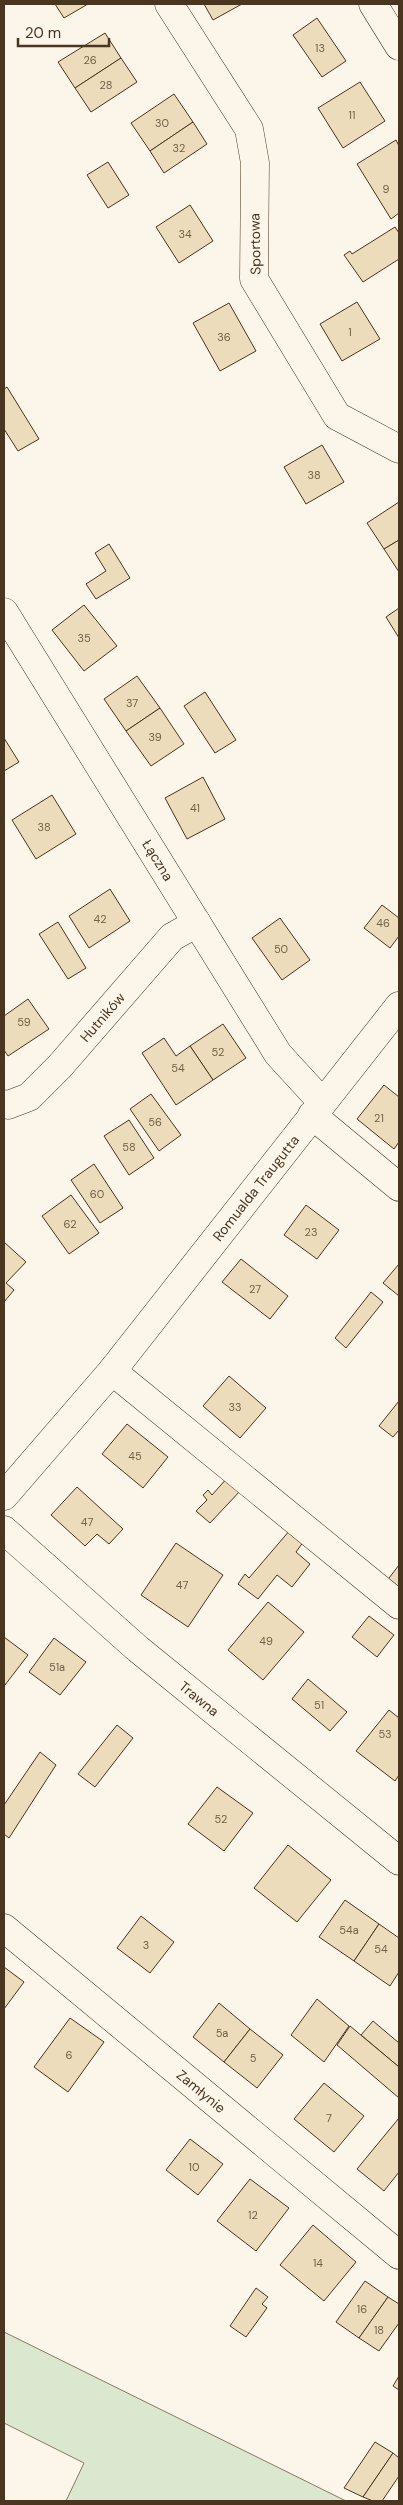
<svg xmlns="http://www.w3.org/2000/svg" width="403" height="2505" viewBox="0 0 403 2505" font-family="'DM Sans',sans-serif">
	<rect width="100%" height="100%" fill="#fbf6e9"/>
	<!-- green -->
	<path fill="#dce7d0" stroke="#887966" d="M4 2332 346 2501H66L84 2463 4 2423Z"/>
	<!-- building -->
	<g fill="#ecdcbc" stroke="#4a3520">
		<path d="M55 4H88L64 18Z"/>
		<path d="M204 4H242L213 20Z"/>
		<path d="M317 18 346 61 322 77 293 35Z"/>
		<path d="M105 33 121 58 75 88 58 62Z"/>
		<path d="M121 58 137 82 91 112 75 88Z"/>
		<path d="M360 82 385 121 343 148 318 108Z"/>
		<path d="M174 94 193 122 150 151 131 123Z"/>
		<path d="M193 122 207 144 164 173 150 151Z"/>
		<path d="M396 140 399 146V213L391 219 357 164Z"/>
		<path d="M108 162 129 195 108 208 87 175Z"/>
		<path d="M190 205 213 241 179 263 156 227Z"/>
		<path d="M395 227 399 233V259L363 282 344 255 350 251 352 254Z"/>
		<path d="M357 302 380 339 342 361 320 324Z"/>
		<path d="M229 303 256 351 220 371 193 323Z"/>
		<path d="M7 387 39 439 18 451 4 429V389Z"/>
		<path d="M322 445 344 482 306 504 284 467Z"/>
		<path d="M399 502V540L384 549 367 523Z"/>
		<path d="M399 540V572L384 549Z"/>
		<path d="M109 544 130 578 96 599 86 584 106 571 95 553Z"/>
		<path d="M84 605 117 646 84 671 52 630Z"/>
		<path d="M399 608V638L386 617Z"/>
		<path d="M137 676 160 708 126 731 104 699Z"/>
		<path d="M205 692 236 740 215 753 184 706Z"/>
		<path d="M160 708 184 744 151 766 126 731Z"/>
		<path d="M4 738 19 762 4 771Z"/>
		<path d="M203 777 225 819 187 839 165 798Z"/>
		<path d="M52 795 76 834 36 859 12 820Z"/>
		<path d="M110 889 130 921 89 948 69 916Z"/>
		<path d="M382 905 399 918V936L390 948 364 928Z"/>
		<path d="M280 918 310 960 282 980 252 938Z"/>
		<path d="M58 922 86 968 68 979 39 934Z"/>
		<path d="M28 999 49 1029 8 1056 4 1050V1016Z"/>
		<path d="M223 1024 246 1058 213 1080 190 1046Z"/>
		<path d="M164 1038 176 1056 190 1046 213 1080 176 1105 142 1053Z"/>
		<path d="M384 1085 399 1097V1142L394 1149 357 1119Z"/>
		<path d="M151 1094 181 1135 159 1151 130 1109Z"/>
		<path d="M129 1120 154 1158 129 1175 104 1136Z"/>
		<path d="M94 1164 123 1208 100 1223 71 1180Z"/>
		<path d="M71 1195 99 1233 69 1254 42 1216Z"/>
		<path d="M306 1205 339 1230 317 1259 284 1235Z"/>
		<path d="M4 1242 26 1262 6 1283 14 1290 4 1302Z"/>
		<path d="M241 1259 288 1296 270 1319 222 1282Z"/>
		<path d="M399 1264V1296L383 1283Z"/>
		<path d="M371 1292 383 1302 346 1348 335 1338Z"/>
		<path d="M229 1376 266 1408 240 1438 203 1406Z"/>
		<path d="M399 1401V1430L393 1437 379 1426Z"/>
		<path d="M127 1424 168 1457 143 1488 102 1454Z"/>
		<path d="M228 1477 242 1489 210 1523 196 1511 207 1500 203 1495 208 1490 212 1495Z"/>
		<path d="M77 1487 123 1529 109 1544 97 1534 85 1546 51 1515Z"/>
		<path d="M290 1530 304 1541 296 1552 310 1564 292 1587 277 1575 258 1599 238 1584 245 1574 249 1578Z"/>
		<path d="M176 1543 223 1575 188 1627 141 1595Z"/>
		<path d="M399 1565V1592L386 1582Z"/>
		<path d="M268 1602 304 1632 263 1680 228 1650Z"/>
		<path d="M369 1616 394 1635 377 1657 352 1637Z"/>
		<path d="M4 1637 28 1655 5 1685 4 1684Z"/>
		<path d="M54 1638 86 1662 60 1695 29 1672Z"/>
		<path d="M308 1679 347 1712 330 1731 292 1699Z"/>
		<path d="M389 1710 399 1718V1775L395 1781 356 1751Z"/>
		<path d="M117 1725 133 1738 95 1787 78 1774Z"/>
		<path d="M40 1752 56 1765 9 1838 4 1834V1805Z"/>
		<path d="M217 1787 253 1813 224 1851 188 1824Z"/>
		<path d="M288 1845 331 1880 297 1922 254 1888Z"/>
		<path d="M345 1900 379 1924 354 1961 319 1937Z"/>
		<path d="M141 1916 174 1942 150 1973 117 1948Z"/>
		<path d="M379 1924 399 1938V1972L390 1986 354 1961Z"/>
		<path d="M4 1967 24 1982 4 2009Z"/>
		<path d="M317 1999 349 2026 324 2062 291 2035Z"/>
		<path d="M219 2003 250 2029 224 2062 193 2037Z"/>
		<path d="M70 2018 104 2042 68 2092 34 2067Z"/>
		<path d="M373 2021 399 2043V2067L361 2035Z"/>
		<path d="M350 2026 399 2067V2098L337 2045Z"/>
		<path d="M250 2029 283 2055 257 2088 224 2062Z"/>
		<path d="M324 2083 364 2116 334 2152 294 2119Z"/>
		<path d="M399 2118V2172L384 2191 357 2169Z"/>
		<path d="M190 2139 223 2164 198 2195 166 2170Z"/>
		<path d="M250 2179 289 2208 256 2251 217 2221Z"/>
		<path d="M313 2225 356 2262 324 2301 280 2265Z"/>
		<path d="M365 2281 388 2297 359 2338 336 2322Z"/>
		<path d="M256 2288 268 2297 262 2304 267 2308 246 2337 230 2326Z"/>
		<path d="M388 2297 399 2304V2323L379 2351 359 2338Z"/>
		<path d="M399 2376V2390L393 2386Z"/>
		<path d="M375 2442 393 2453 363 2497 344 2488Z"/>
		<path d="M393 2453 399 2458V2476L382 2501H373L363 2497Z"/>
	</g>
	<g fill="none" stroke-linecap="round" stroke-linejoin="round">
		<!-- minor casing -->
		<g stroke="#4a3520" stroke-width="29">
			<g id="minor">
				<path d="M169 4 249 129 255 163 254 279 337 416 399 449"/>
				<path d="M373 4 399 46"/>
				<path id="s1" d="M4 612 278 1054 322 1102"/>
				<path id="s2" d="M4 1104 8 1105 29 1097 60 1066 172 937 197 923"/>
				<path d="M312 1115 399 1187"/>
				<path d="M112 1371 399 1605"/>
				<path id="s3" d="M4 1530 138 1649 399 1861"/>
				<path id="s4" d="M4 1928 399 2255"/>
			</g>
		</g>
		<!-- secondary casing -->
		<g stroke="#4a3520" stroke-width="29">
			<g id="secondary">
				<path id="s5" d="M4 1496 112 1371 399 1006"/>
			</g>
		</g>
		<!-- minor -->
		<use href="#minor" stroke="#fbf6e9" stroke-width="28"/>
		<!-- secondary -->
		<use href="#secondary" stroke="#fbf6e9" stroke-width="28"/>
	</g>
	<g text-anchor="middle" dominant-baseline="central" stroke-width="4" stroke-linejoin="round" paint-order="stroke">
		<!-- number labels -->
		<g font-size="11" fill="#725f47">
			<text x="320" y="48">13</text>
			<text x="90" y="60">26</text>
			<text x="106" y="85">28</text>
			<text x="352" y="115">11</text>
			<text x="162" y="123">30</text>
			<text x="179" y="148">32</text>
			<text x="386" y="189">9</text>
			<text x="185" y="234">34</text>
			<text x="350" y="332">1</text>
			<text x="224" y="337">36</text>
			<text x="314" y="475">38</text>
			<text x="84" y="638">35</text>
			<text x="132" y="703">37</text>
			<text x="155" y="737">39</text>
			<text x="195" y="808">41</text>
			<text x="44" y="827">38</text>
			<text x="100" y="919">42</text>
			<text x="383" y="923">46</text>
			<text x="281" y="949">50</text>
			<text x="24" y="1022">59</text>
			<text x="218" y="1052">52</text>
			<text x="178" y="1068">54</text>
			<text x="379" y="1118">21</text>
			<text x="155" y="1122">56</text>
			<text x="129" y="1147">58</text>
			<text x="97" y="1194">60</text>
			<text x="70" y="1224">62</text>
			<text x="311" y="1232">23</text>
			<text x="255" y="1289">27</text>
			<text x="235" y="1407">33</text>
			<text x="135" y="1456">45</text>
			<text x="87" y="1522">47</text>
			<text x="182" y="1585">47</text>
			<text x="266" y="1641">49</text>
			<text x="57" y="1667">51a</text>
			<text x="319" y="1705">51</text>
			<text x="385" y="1734">53</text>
			<text x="221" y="1819">52</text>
			<text x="349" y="1930">54a</text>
			<text x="146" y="1945">3</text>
			<text x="381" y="1949">54</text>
			<text x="222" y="2033">5a</text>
			<text x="69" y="2055">6</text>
			<text x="253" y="2058">5</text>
			<text x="329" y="2118">7</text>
			<text x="194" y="2167">10</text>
			<text x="253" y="2215">12</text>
			<text x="318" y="2263">14</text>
			<text x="362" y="2309">16</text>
			<text x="379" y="2330">18</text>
		</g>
		<!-- street labels -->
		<g font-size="14" fill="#4a3520" stroke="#fbf6e9">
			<text transform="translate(255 244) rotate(-91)">Sportowa</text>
			<text stroke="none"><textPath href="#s1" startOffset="292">Łączna</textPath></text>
			<text stroke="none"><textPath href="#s2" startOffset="135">Hutników</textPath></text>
			<text stroke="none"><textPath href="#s5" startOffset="398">Romualda Traugutta</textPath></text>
			<text stroke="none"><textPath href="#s3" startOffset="258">Trawna</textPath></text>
			<text stroke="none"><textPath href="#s4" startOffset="256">Zamłynie</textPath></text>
		</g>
	</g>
	<!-- border -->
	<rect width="403" height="2505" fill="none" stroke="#4a3520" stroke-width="10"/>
	<!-- scale -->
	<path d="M18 38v8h91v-8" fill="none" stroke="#4a3520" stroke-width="2.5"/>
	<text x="25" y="38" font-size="15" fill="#4a3520" stroke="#fbf6e9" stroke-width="4" paint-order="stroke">20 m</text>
</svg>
